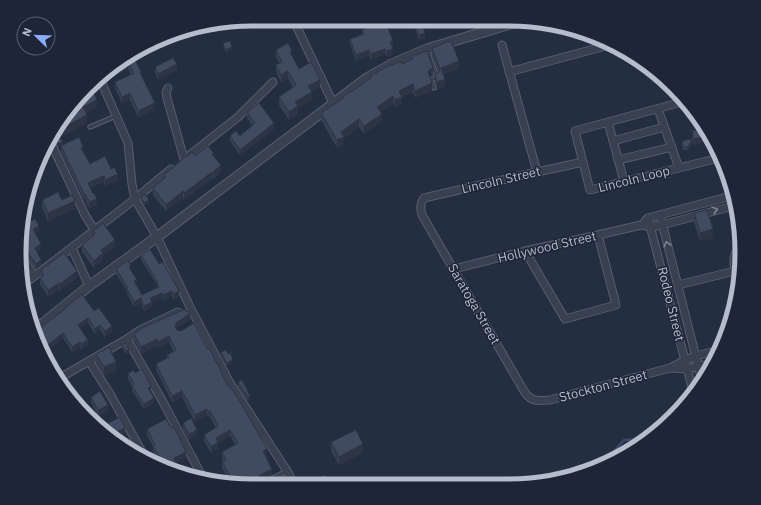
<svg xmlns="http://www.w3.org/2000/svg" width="761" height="505" viewBox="0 0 761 505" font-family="'IBM Plex Sans',sans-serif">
	<rect width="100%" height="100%" fill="#242e41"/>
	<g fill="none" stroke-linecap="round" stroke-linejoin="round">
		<!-- stream -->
		<path stroke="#384869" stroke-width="2.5" d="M603 464 624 440 642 439"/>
		<!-- service casing -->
		<g stroke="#565e6e" stroke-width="5.5">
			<g id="service">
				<path d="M427 50 437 77 431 80 434 88"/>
				<path d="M90 127 116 116"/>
				<path d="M261 484 287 471"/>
			</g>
		</g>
		<!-- minor casing -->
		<g stroke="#565e6e" stroke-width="9">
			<g id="minor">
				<path d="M293 19 333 103"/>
				<path d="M502 45 537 172"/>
				<path d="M509 72 613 44"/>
				<path d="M100 79 128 143 132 184 135 199 171 169"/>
				<path d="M168 88 166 92 167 98 184 159"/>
				<path d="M682 102 575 131 590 190 719 158 717 148"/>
				<path d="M658 109 679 168"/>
				<path d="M608 122 624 181"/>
				<path d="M50 141 85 215 95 231"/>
				<path d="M613 141 664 127"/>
				<path d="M186 158 238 117 273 82"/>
				<path d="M618 160 672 147"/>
				<path d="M583 162 537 172 424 198C420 204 420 208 422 215L524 391C531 402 537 401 550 400L670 368 685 360 696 356 716 351"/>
				<path d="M660 215 701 377"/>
				<path d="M648 218 693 391"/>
				<path d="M645 221 648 218 731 196"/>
				<path d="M72 248 89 286"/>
				<path d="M525 251 565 319 616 305 598 235"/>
				<path d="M21 256 34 275"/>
				<path d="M454 269 525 251 598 235 641 225 651 227 662 225 733 206"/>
				<path d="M737 274C733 266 732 253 740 248"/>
				<path d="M23 285 135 199 157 237 190 307 230 383 287 471 294 484"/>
				<path d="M678 285 735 271"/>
				<path d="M127 339 163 402 203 478"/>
				<path d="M89 361 110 394 147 461"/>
				<path d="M671 368 687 369 709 364"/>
				<path d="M58 379 127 339 140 330 178 312"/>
			</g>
		</g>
		<!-- tertiary casing -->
		<g stroke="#565e6e" stroke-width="11">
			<path id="tertiary" d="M35 330 89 286 157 237 367 78 392 64 427 49 520 21"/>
		</g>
		<!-- service -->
		<use href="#service" stroke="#394151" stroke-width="3.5"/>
		<!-- minor -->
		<use href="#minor" stroke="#394151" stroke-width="7"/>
		<!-- tertiary -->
		<use href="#tertiary" stroke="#394151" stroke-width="9"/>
	</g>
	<!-- wall -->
	<g fill="#374053">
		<path d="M414 20H421L425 38 419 40 414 25Z"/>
		<path d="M373 23 393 45 392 46 393 54 387 57 385 54 371 60 369 56 356 61 350 44V39L362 34V30L373 25Z"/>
		<path d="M432 48 459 68 443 74 445 86 437 89 435 82V75L439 73 432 55Z"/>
		<path d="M276 50 292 56 299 69 320 87 312 92V100L298 108V114L289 120 279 105V97L293 87 288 79 281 83 276 72V65L279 63 276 58Z"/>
		<path d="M132 54 141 75 155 110 138 117 130 100 122 103 115 88V82L131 74 128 69 119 73 115 66 123 58Z"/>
		<path d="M412 56 433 75 430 77 432 91 415 98 413 92 402 97V104L395 107 393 103 381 112 382 121 364 134 359 127 344 138V144L337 148 321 120V113L343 98V97L351 92 370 78V76L391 66 402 64 412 60Z"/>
		<path d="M155 67 177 70 158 80 155 73Z"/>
		<path d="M89 95 97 107 85 113 87 123 60 137 63 145 58 147 55 140V139L53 136 67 110Z"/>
		<path d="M247 112 274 129 240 155 230 141V136H240L253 126 247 118Z"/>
		<path d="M692 131 703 142 694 145 692 137Z"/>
		<path d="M692 142 689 149 687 150H683L682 146V143Z"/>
		<path d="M61 146 83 151 90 164 118 180 105 186 104 182 90 188 97 205 89 208 85 200H84L61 152Z"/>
		<path d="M195 156 214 157 221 172 213 179 212 178 184 200 183 198 166 211 153 195V188L164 179V175Z"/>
		<path d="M141 197 149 203 144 205 141 200Z"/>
		<path d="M42 200H62L75 209 48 221 42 207Z"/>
		<path d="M694 213 713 238 700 241 694 222Z"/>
		<path d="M25 214 29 222 39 231 35 233 41 249 37 252 41 265 36 269 25 253 22 251 20 247V241L24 239 21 232Z"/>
		<path d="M93 230 115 247 103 256V260L94 268 82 252V245L93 235Z"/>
		<path d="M141 255 179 296 174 300 172 296 163 301 162 298 152 302V307L144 311 141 303 134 307 127 294V291L116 274V269L131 270 137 285H136L142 295 157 288V285L141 260Z"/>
		<path d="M41 270 77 278 60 291 59 290 48 297 40 285V278L41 276Z"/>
		<path d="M64 309 94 311 112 332 105 337 100 330 95 334 88 323 80 328 88 345 81 349 80 347 72 352 63 338 49 349V353L41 330V327L64 311Z"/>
		<path d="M190 320 177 328 176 329 207 349 267 455 266 456 272 475 260 481 261 484H230L222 467V461H223L222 458V452L235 444 230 436 218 443V449L211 453 204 441V435L216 428 210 417H209L207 415 195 422 182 397 172 402 156 370V364L167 358V355L173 351 169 342 158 348 157 345 141 354 134 340V334Z"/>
		<path d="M122 345 129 352 126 354 122 348Z"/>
		<path d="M221 352 228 354 233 362 227 366 221 355Z"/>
		<path d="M96 354 116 371 104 376 96 363Z"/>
		<path d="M128 373H135L151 391V392L154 403 144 409 132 391V387L128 379Z"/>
		<path d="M238 382 250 400 248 401 238 387Z"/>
		<path d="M91 397 108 411 98 416 91 402Z"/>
		<path d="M183 423 197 435 189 440 183 429Z"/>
		<path d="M105 425 125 434 114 439 106 433 105 430Z"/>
		<path d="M147 429 186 457 175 463V466L178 471 155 464V458L156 457 153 451V447L147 435Z"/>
		<path d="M331 442 363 453 339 465 331 451Z"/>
	</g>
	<!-- shaded-wall -->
	<g fill="#2d3444">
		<path d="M478 21H486V22L478 25Z"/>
		<path d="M425 33V38L419 40V35Z"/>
		<path d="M393 40V45L390 47V42Z"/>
		<path d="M232 47V50L225 53V50Z"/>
		<path d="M385 49V54L371 60V54Z"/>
		<path d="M393 49V54L387 57V51Z"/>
		<path d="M369 50V56L356 61V55Z"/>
		<path d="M459 61V68L441 75V68Z"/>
		<path d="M128 62V69L119 73V67Z"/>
		<path d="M177 64V70L158 80V74Z"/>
		<path d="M433 68V75L429 78 428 72 429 70Z"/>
		<path d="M288 71V79L281 83V75Z"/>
		<path d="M445 79V86L437 89V82Z"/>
		<path d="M320 80V87L312 92V100L298 108V114L289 120V112L295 102 308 86Z"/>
		<path d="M432 83V91L415 98V91Z"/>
		<path d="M413 84V92L402 97V104L395 107V100L399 91Z"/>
		<path d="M130 93V100L122 103V97Z"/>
		<path d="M393 96V103L377 115V107Z"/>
		<path d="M97 100V107L83 114V107Z"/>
		<path d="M155 103V110L138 117V111Z"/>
		<path d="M382 114V121L364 134V126Z"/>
		<path d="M87 115V123L56 139 55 138V139V132Z"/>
		<path d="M359 119V127L344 138V144L337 148V140L341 132Z"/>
		<path d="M274 123V129L240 155V150Z"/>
		<path d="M703 137V142L694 145V139Z"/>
		<path d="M692 139V142L689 149 687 150V147Z"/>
		<path d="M63 142V145L58 147V144Z"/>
		<path d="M221 165V172L213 179V172Z"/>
		<path d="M212 172V178L184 200V193Z"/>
		<path d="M118 174V180L105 186V180Z"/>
		<path d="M104 176V182L88 189V183Z"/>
		<path d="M183 191V198L166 211V205Z"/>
		<rect x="84" y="194" width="1" height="6"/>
		<path d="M97 199V205L89 208V202Z"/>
		<path d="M149 200V203L144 205V203Z"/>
		<path d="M75 201V209L48 221V213Z"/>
		<path d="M39 226V231L33 234V229Z"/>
		<path d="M713 229V238L700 241V233Z"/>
		<path d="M115 240V247L103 256V260L94 268V261L101 250Z"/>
		<path d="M41 244V249L35 253V248Z"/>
		<path d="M41 260V265L36 269V264Z"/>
		<path d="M77 271V278L60 291V284Z"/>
		<path d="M137 280V285L134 287V281Z"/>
		<path d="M59 283V290L48 297V290Z"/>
		<path d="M172 291V296L163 301V295Z"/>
		<path d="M179 291V296L174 300V294Z"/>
		<path d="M162 293V298L150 303V298Z"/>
		<path d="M141 298V303L134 307V302Z"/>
		<path d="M152 302V307L144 311V306Z"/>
		<path d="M190 314V320L177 328 175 332V326L177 322Z"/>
		<path d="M88 318V323L78 330V325Z"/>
		<path d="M100 325V330L95 334V329Z"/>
		<path d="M112 326V332L105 337V331Z"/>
		<path d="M63 333V338L49 349V353L45 356 44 352 48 345Z"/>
		<path d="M169 336V342L158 348V342Z"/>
		<path d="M157 339V345L141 354V347Z"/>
		<path d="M88 340V345L81 349V344Z"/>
		<path d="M80 342V347L72 352V347Z"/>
		<path d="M129 349V352L126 354V351Z"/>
		<path d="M233 359V362L227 366V363Z"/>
		<path d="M116 362V371L104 376V367Z"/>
		<path d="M151 386V391L148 393V388Z"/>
		<path d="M182 391V397L172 402V396Z"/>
		<path d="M250 396V400L248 401V397Z"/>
		<path d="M154 398V403L144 409V404Z"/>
		<path d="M108 405V411L98 416V410Z"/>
		<path d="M207 409V415L195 422V415Z"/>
		<rect x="209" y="411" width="1" height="6"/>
		<path d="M125 428V434L114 439 110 436Z"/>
		<path d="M197 430V435L189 440V434Z"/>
		<path d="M230 430V436L218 443V449L211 453V447L216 438Z"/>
		<path d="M363 444V453L339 465V457Z"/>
		<path d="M267 449V455L263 457V451Z"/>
		<path d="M186 452V457L175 463V467L174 468V458Z"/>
		<path d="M272 469V475L260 481 258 478 260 475Z"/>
	</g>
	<!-- building -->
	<g fill="#404b61" stroke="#2d3444">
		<path d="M380 20H384L393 40 390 42 393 49 387 51 385 49 371 54 369 50 356 55 350 39 364 34 362 30 374 24 373 23Z"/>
		<path d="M414 20H421L425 33 419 35Z"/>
		<path d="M230 41 232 47 225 50 223 43Z"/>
		<path d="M451 41 459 61 441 68 445 79 437 82 435 75 439 72 440 69 432 48 441 45V44Z"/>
		<path d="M288 43 292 51 290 52 299 69 311 62 320 80 308 86 312 92 295 102 298 106 289 112 279 97 296 85 288 71 281 75 276 65 282 62 276 50Z"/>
		<path d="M427 51 433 68 429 70 428 72 432 83 415 91 413 84 399 91 402 97 395 100 393 96 377 107 382 114 364 126 359 119 341 132 344 137 337 140 321 113 343 98V97L351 91V92L371 78 370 76 390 65 391 66 401 61 402 64 413 59 412 56Z"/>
		<path d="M132 54 141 72 140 73 155 103 138 111 130 93 122 97 115 82 134 73 128 62 119 67 117 64 123 58Z"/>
		<path d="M173 58 177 64 158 74 155 67Z"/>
		<path d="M87 91 89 95 94 93 97 100 83 107 87 115 55 132 67 110Z"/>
		<path d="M259 103 274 123 240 150 230 136 236 131 240 136 255 123 247 112Z"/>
		<path d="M701 129 703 137 694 139 692 131Z"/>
		<path d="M59 136 63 142 58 144 55 138Z"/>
		<path d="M79 137 83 147 81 148 90 164 105 156 111 169 114 167 118 174 105 180 104 176 101 177 88 183 93 194 94 193 97 199 89 202 85 194H84L61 146Z"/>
		<path d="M692 139 689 146 687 147H683L682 143 683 141 685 140Z"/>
		<path d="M208 146 214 153 212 154 221 165 213 172H212L184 193 183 191 166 205 153 188 166 177 164 175 184 158 192 152 195 156Z"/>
		<path d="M58 192 62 200 72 195 75 201 48 213 42 200Z"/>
		<path d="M145 194 149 200 144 203 141 197Z"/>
		<path d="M707 210 713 229 700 233 694 213Z"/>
		<path d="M26 213 29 222 35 219 39 226 33 229 41 244 35 248 41 260 36 264 25 248 22 246 20 242V241L26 238 21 229 25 214Z"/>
		<path d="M103 223 115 240 101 250 103 253 94 261 82 245 95 234 93 230 98 228Z"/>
		<path d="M150 249 159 264 163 262 179 291 174 294 172 291 163 295 162 293 150 298 152 302 144 306 141 298 134 302 127 289 128 288 116 269 128 260 131 266 129 267 137 280 134 281 142 295 159 287 157 284 158 283 141 255Z"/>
		<path d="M64 253 77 271 60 284 59 283 48 290 40 278 44 275 41 270Z"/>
		<path d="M82 294 94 311 99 308 112 326 105 331 100 325 95 329 88 318 78 325 88 340 81 344 80 342 72 347 63 333 48 345 49 347 44 352 37 333 42 329 41 327 64 310V309Z"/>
		<path d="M185 309 187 312 188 311 190 314 177 322 175 326 177 330 181 331 194 323 207 349 209 348 223 375H222L228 386 229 385 239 400 267 449 263 451 272 469 260 475 258 478 261 484H234L222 461 226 460 222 452 238 443 230 430 216 438 218 442 211 447 204 435 218 426 210 411H209L207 409 195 415 182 391 172 396 156 364 169 357 167 355 176 350 169 336 158 342 157 339 141 347 134 334 142 328Z"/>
		<path d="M125 343 129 349 126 351 122 345Z"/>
		<path d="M109 347 116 362 104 367 96 354Z"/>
		<path d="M226 350 228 354 230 353 233 359 227 363 221 352Z"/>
		<path d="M142 369 151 386 148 388 154 398 144 404 132 386 134 384 128 373 134 370 135 373Z"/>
		<path d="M242 380 250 396 248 397 238 382Z"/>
		<path d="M100 391 108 405 98 410 91 397Z"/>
		<path d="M120 417 125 428 110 435 105 425Z"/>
		<path d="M191 418 197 430 189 434 183 423Z"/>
		<path d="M166 419 171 428 174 427 186 452 174 458 175 462 174 463 178 471 158 465 155 458 159 456 153 446 155 445 147 429Z"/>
		<path d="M356 430 363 444 339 457 331 442Z"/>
		<path d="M325 475 330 485 308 484Z"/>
	</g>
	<!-- one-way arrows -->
	<defs><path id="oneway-chevron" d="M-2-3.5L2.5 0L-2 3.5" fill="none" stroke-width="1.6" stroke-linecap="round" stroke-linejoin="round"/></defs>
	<g stroke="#7d8594">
		<use href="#oneway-chevron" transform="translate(715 210) rotate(-15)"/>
		<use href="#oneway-chevron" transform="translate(667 244) rotate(-104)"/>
	</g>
	<g text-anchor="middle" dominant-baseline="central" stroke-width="3" stroke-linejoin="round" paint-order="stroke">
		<!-- street labels -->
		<g font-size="13" fill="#b5bccb" stroke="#1d2536">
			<text transform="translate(634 179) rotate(-14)">Lincoln Loop</text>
			<text transform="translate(501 180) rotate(-13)">Lincoln Street</text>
			<text transform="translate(547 247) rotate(-13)">Hollywood Street</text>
			<text transform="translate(474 304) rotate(60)">Saratoga Street</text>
			<text transform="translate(671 304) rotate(76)">Rodeo Street</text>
			<text transform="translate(603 386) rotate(-15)">Stockton Street</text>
		</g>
	</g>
	<!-- crop -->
	<path d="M0 0H761V505H0ZM252 26H509A226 226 0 0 1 735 252V253A226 226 0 0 1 509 479H252A226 226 0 0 1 26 253V252A226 226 0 0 1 252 26Z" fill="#1d2536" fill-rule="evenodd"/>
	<path fill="none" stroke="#b5bccb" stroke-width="5" d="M252 26H509A226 226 0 0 1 735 252V253A226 226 0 0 1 509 479H252A226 226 0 0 1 26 253V252A226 226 0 0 1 252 26Z"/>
	<!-- north arrow -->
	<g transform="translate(36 36) rotate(293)"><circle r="19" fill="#1d2536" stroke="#5a6172"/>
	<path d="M0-3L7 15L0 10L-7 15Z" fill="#89acfc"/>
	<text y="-6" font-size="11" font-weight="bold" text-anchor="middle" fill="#b5bccb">N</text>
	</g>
</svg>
